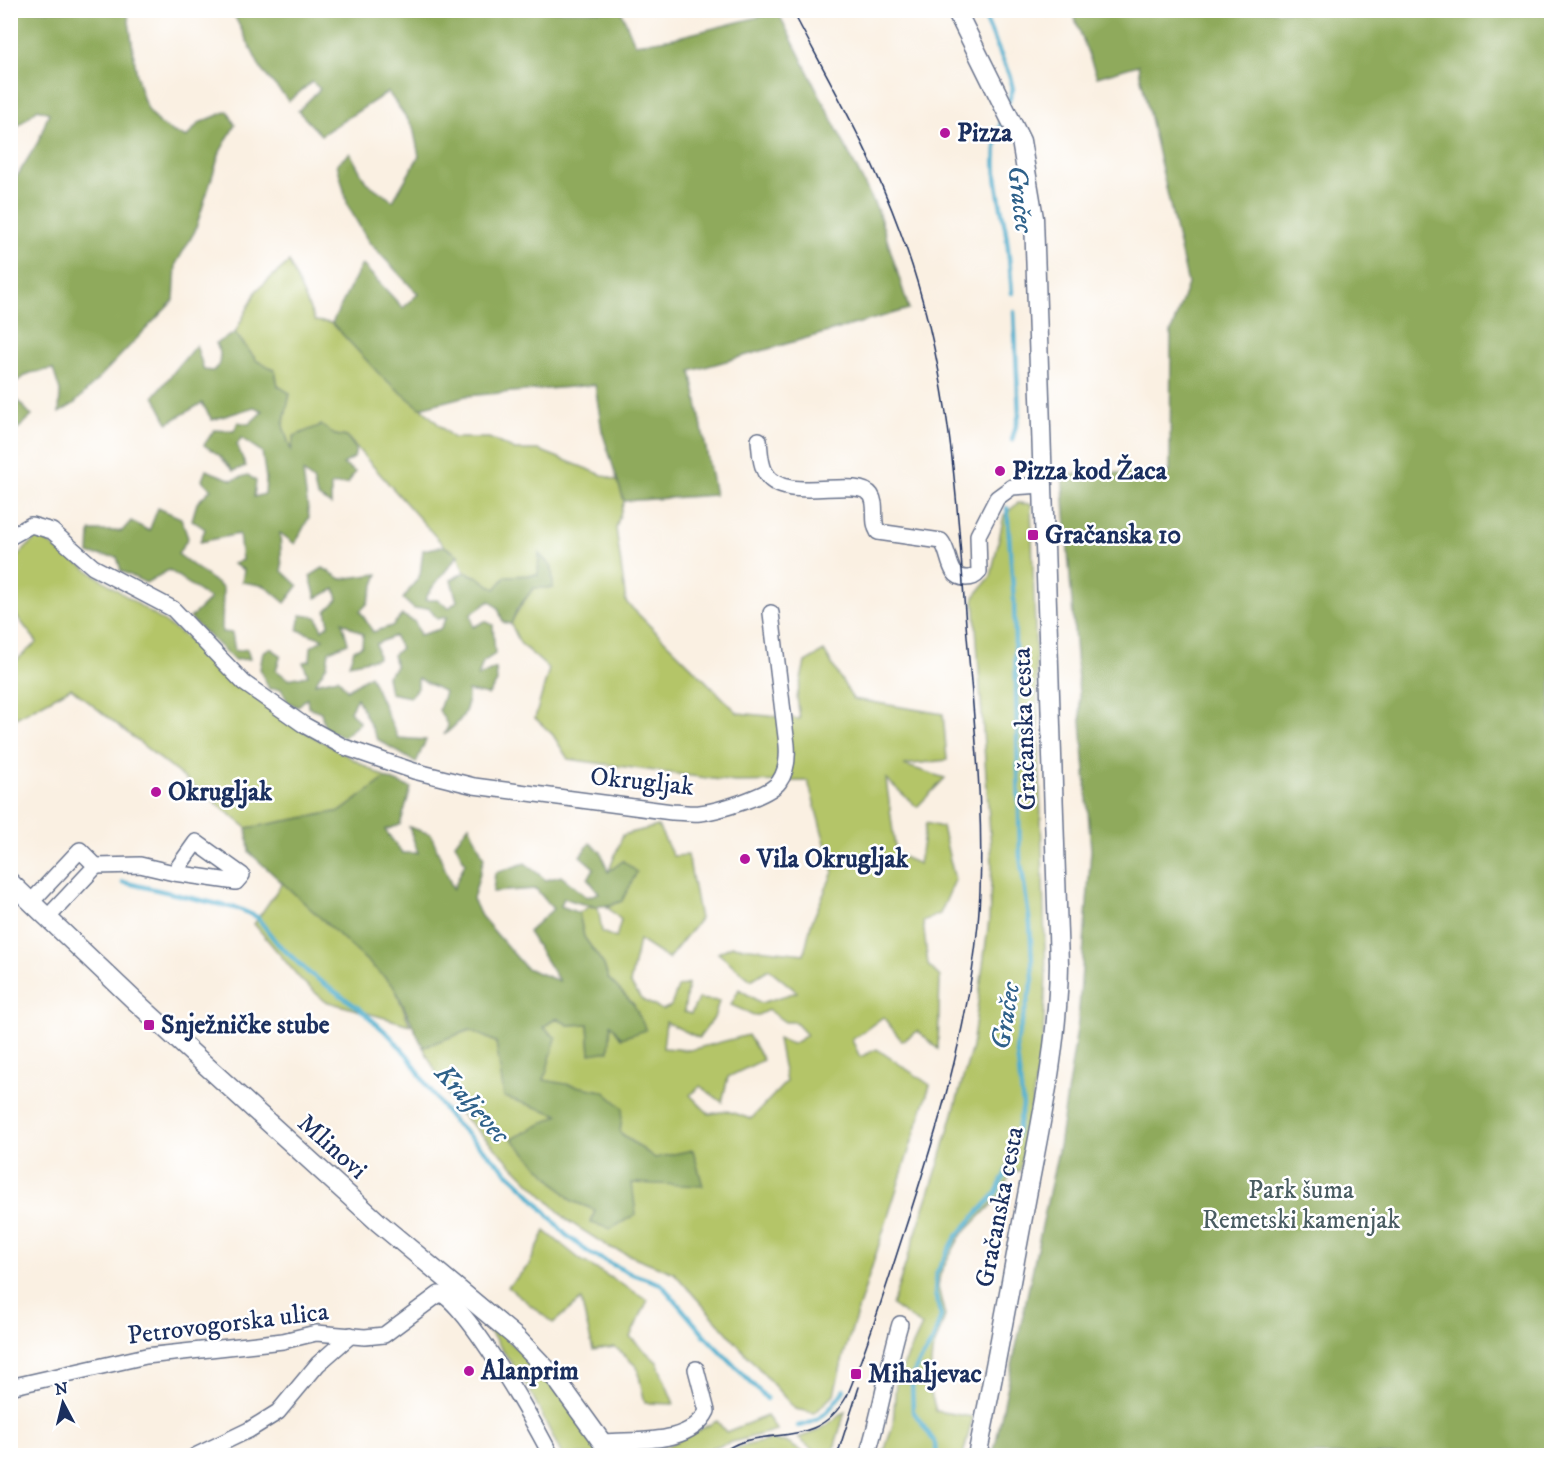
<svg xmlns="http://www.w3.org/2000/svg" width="1562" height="1466" viewBox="0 0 1562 1466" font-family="'IM FELL DW Pica',serif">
	<rect width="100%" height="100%" fill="#fff"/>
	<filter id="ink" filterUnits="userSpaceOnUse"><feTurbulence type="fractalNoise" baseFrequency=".0167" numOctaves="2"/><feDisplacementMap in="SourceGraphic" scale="12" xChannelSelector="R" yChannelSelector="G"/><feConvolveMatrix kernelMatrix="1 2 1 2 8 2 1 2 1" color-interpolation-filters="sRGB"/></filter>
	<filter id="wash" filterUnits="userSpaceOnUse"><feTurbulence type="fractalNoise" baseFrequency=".008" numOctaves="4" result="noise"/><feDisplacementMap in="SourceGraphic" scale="24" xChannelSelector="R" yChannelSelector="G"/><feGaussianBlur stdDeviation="1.35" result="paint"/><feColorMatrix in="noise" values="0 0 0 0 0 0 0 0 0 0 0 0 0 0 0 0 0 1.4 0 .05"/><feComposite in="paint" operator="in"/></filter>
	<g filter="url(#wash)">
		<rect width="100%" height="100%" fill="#faf0e2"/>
		<!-- green -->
		<g fill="#b4c568" stroke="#687a63" stroke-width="1.5">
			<path d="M289 262 315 321 332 323 453 438H489L515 450H539L618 481 624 501 616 528 626 602 738 713 800 719 797 697 805 662 824 651 853 699 943 714 947 760 904 765 945 778 917 807 886 779 896 854 919 864 926 823 942 827 955 880 940 914 923 921 928 965 940 977 938 1049 918 1031 902 1041 883 1017 852 1040 860 1057 877 1049 930 1085 844 1354 834 1394 815 1413 795 1409 674 1273 609 1247 568 1221 454 1107 423 1047 470 1030 496 1042 505 1097 560 1115 513 1138 572 1201 595 1210 591 1222 631 1183H651L655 1158 620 1132 622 1108 603 1092 543 1080 556 1038 543 1027 557 1018 568 1025 588 1024 590 1053 611 1024 634 1005 608 978 604 965 584 937 579 913 588 907H598L602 932 616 938 621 920 607 907 622 901 623 861 608 873 623 835 658 826 673 856 688 855 700 919 668 959 639 940 630 983 641 999 662 1010 671 1006 678 987 688 984 684 1012 691 1014 698 999 719 1001 714 1018 699 1038 666 1022 663 1048 690 1050 748 1035 763 1060 728 1077 722 1102 700 1086 690 1095 709 1114 727 1111 751 1119 786 1082 778 1039 793 1044 807 1035 795 1022H785L768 1010 756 1016 731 1005 739 989 761 1003 797 992 769 969 751 980 718 953 732 946 804 954 811 924 833 872 808 781 735 782 568 759 553 735 535 718 549 669 520 643 511 624C518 606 533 594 538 575L506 576 495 590 478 577 464 572 458 555 444 546 347 437 335 435 292 453 283 426 290 394 278 386 275 370 257 361 235 333 257 290Z"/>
			<path d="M1018 503 1031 504 1046 976 1043 1039 1020 1171H1012L1000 1196 960 1237 940 1274 938 1287 945 1316 932 1353 929 1386 936 1411 973 1417 963 1455H883L893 1425 896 1381 922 1326 892 1305 938 1166 972 1047 989 920 992 864 974 597 991 576 1004 515Z"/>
			<path d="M38 536 192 641 278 716 386 778 341 811 247 828 71 688 12 720 10 666 37 642 11 609V563Z"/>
			<path d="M283 882 394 986 410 1025 325 1001 302 981 254 924Z"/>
			<path d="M545 1231 581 1260 648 1300 630 1337 657 1362 674 1404 645 1403 637 1367 615 1347 593 1350 581 1300 553 1323 508 1287 529 1265Z"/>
			<path d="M482 1315 549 1380 604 1455H562L529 1389 480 1317Z"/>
			<path d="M845 1412 832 1455H819L798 1438 817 1431Z"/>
			<path d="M767 1416 777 1430 710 1448 701 1455H654L653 1453 717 1421 726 1432Z"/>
			<path d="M770 1440 786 1442 807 1455H726L739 1447Z"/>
		</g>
		<!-- forest -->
		<g fill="#8faa5c" stroke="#556c5d" stroke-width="1.5">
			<path d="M11 10 127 12C135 44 133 100 158 122 165 129 177 133 186 138L199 123 228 111 235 125 220 152 195 231 176 264 174 300 74 404 59 413 60 391 53 369 30 373 11 385V186L38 142 49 113 38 109 11 132Z"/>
			<path d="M232 11H621L635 44 674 38 778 12 878 211 909 309 691 371 715 495 624 501 602 431 595 385 466 396 420 408 381 376 332 323 362 264 403 308 418 294 368 241 348 206 337 164 350 153 366 182 393 201 419 156 413 127 388 92 321 135 298 111 320 89 312 82 289 101 262 71Z"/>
			<path d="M1072 11H1551V1455H993L1059 1146 1078 1022 1091 850 1062 474 1170 472 1171 332 1188 284 1138 65 1097 77Z"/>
			<path d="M235 333 257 361 275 370 278 386 290 393 283 426 291 451 294 436 321 425 335 435 347 437 356 449 354 458 343 464 355 472 348 484 331 485V505L317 496 313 480 303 472 309 517 295 544 280 533 282 571 298 586 285 603 265 586 242 582 244 570 233 564 242 560 239 534 200 542 205 529 192 520 197 503 211 489 202 480 206 470 232 480 248 475 256 481 254 497 265 494 266 479 262 452 241 438 237 445 246 466 233 471 219 455 204 445 214 430 234 431 238 422 249 424 263 411 254 407 212 420 202 403 168 423 154 396 196 345 204 370 213 371 219 365 220 353 216 343Z"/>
			<path d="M11 393 32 416 11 435Z"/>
			<path d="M158 508 181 518 188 538 178 554 223 588 222 632 232 633 235 651 247 649 250 659 234 660 190 618 210 599 169 570 146 583 121 571 117 557 89 554 90 531H122L131 521 149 531Z"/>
			<path d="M444 546 458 555C450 567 428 590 425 600H437L449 608 457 601 451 580 464 572 478 577 495 589 506 576 538 575 539 554 552 567 553 588H534L517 609 511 624 503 622 498 608 490 601 471 614 473 627 485 621 493 625 495 654 483 662 478 677 496 668 497 682 488 695 468 691C469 713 461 721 444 735L448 726 439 710 445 692 418 678V687L410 697 390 693 387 676 396 667 393 655 401 648 394 636 376 644 378 658 349 664 354 650 362 646 363 634 342 622 348 643 329 651 327 665 315 683 338 678 347 690 370 675 398 738 426 740 416 763 377 739 357 698 350 711 360 723 343 737 325 729 321 712 308 707 307 698 297 707 288 702 281 689H269L260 669 263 652 270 648 281 655 276 670 288 679 308 675 303 662 310 661 311 647 323 639 298 630 301 615 317 617 322 630 329 624 326 611 338 599 335 589 316 598 310 576 323 568 341 579 378 574 367 604 360 611 373 632 392 626 402 615 415 622 420 635 440 629 447 617 437 619 429 608 414 609 403 599 420 575 423 550Z"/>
			<path d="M386 778 411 788 400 825 385 830 402 853H418L409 827 431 834 453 889 465 863 455 843 469 825 484 858 473 899 481 916 526 968 559 981 528 932 553 909 536 889 493 892 495 873 525 863 546 880 561 876 587 897 599 893 588 879 594 868 580 856 590 843 601 852 608 872 623 861 637 872 622 901C600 910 586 906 564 898L561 906 579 913 584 937 604 965 608 978 634 1005 646 1030 621 1038 611 1024 609 1051 590 1054 588 1024 568 1025 557 1018 543 1027 556 1038 544 1080 603 1091 623 1108 620 1133 655 1158 693 1150 703 1186 632 1183 636 1214 611 1229 591 1223 595 1210 572 1201 512 1139 559 1115 504 1097 496 1042 470 1030 423 1047 394 986 249 852 247 828 341 811Z"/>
		</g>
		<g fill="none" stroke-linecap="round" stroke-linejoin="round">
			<!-- stream -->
			<g stroke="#4dadcc" stroke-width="4.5">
				<path d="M982 10 1010 77 1013 89 1008 103"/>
				<path d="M1003 116C989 155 997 188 1005 227 1009 249 1010 271 1012 293"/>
				<path d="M1012 440 1019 415 1014 312"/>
				<path d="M123 882 239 909 257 917 277 943 309 973 360 1009 390 1036 408 1056 427 1086 452 1120 525 1189 565 1234 588 1252 627 1272 661 1284 705 1336 767 1399"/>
				<path d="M798 1426C820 1423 832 1408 844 1390"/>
				<path d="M938 1456 934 1441 913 1411 912 1381 916 1368 933 1341 941 1316 935 1294 936 1274 956 1237 996 1193 1010 1163 1023 1106 1016 1045 1033 980 1030 924 1020 857 1014 601 1007 508"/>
			</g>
		</g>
	</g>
	<g filter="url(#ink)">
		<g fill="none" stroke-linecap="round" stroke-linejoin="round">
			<!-- minor casing -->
			<g stroke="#69738c" stroke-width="18">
				<g id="minor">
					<path d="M759 440C760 450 760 463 765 472 782 506 856 475 871 495 878 505 871 521 878 532L941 541C951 552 947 578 966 578 972 578 975 577 979 572L978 535 997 498 1012 487 1043 485"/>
					<path d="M10 537 31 525 52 531 93 567 173 609 244 683 304 725 344 747 414 771 474 786 672 812C681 812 691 814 700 813 718 811 769 796 779 782 787 771 788 758 787 745L771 613"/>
					<path d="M96 866 140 865 174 873 236 882 242 875 196 842 174 873"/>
					<path d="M32 901 80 850 96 866 49 916"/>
					<path d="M10 1387 146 1356 283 1341 316 1333 365 1337 384 1335 439 1294C463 1297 539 1430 551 1456"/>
					<path d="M604 1442C636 1439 690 1446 707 1411L696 1369"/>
					<path d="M195 1456 249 1430 278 1412 318 1364 351 1335"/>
					<path d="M867 1456C881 1412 887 1368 900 1324"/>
				</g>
			</g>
			<!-- major casing -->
			<g stroke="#69738c" stroke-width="21">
				<g id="major">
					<path d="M956 10 1021 141 1034 218 1059 964C1058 1045 1041 1122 1026 1201 1010 1286 995 1371 977 1456"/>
					<path d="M10 882 135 1001 379 1223 517 1338 557 1380 612 1456"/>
				</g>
			</g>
			<!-- minor -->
			<use href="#minor" stroke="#fff" stroke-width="15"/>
			<!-- major -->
			<use href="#major" stroke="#fff" stroke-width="18"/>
			<!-- tram -->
			<g stroke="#1b2f5e" stroke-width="1.5">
				<path d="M718 1456C759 1419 812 1457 847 1396 869 1343 886 1287 904 1232 937 1131 968 1031 978 924 987 817 972 706 964 599 956 473 945 350 900 231 872 154 830 82 792 10"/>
				<path d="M837 1456 859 1387"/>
			</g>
		</g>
	</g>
	<!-- markers -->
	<g fill="#b5179e" stroke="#fff" stroke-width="2">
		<circle cx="945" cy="133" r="6"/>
		<circle cx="1000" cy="471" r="6"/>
		<rect x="1027" y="529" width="12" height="12" rx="3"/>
		<circle cx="156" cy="792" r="6"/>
		<circle cx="745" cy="859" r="6"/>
		<rect x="143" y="1019" width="12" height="12" rx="3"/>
		<circle cx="469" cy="1371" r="6"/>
		<rect x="850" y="1368" width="12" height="12" rx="3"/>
	</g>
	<g text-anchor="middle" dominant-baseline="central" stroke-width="5" stroke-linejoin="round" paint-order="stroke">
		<!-- poi labels -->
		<g font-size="26" font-weight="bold" fill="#1b2f5e" stroke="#fff" text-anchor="start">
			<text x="957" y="133">Pizza</text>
			<text x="1012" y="471">Pizza kod Žaca</text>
			<text x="1045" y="535">Gračanska 10</text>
			<text x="168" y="792">Okrugljak</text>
			<text x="757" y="859">Vila Okrugljak</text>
			<text x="161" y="1025">Snježničke stube</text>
			<text x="481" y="1371">Alanprim</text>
			<text x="868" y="1374">Mihaljevac</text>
		</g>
		<!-- street labels -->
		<g font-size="26" fill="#1b2f5e" stroke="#fff">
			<text transform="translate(1025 729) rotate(-92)">Gračanska cesta</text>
			<text transform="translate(642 782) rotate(6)">Okrugljak</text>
			<text transform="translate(332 1147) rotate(42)">Mlinovi</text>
			<text transform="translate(1000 1207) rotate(-79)">Gračanska cesta</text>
			<text transform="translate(228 1324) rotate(-7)">Petrovogorska ulica</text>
		</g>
		<!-- park labels -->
		<g font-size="26" fill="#495c61" stroke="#fff">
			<text x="1301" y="1190">Park šuma<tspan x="1301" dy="30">Remetski kamenjak</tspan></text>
		</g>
		<!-- water labels -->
		<g font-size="27" font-style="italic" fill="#2f618a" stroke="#fff">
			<text transform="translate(1020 199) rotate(83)">Gračec</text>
			<text transform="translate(1006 1016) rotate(-81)">Gračec</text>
			<text transform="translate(472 1104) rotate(48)">Kraljevec</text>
		</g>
	</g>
	<!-- margin -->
	<rect width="1562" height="1466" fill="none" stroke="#fff" stroke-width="36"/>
	<!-- north arrow -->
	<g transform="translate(63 1403) rotate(353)" stroke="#ffffff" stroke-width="4.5" paint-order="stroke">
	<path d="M0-4.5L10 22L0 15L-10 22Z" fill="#1b2f5e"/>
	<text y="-9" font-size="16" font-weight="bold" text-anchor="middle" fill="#1b2f5e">N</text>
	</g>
</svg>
